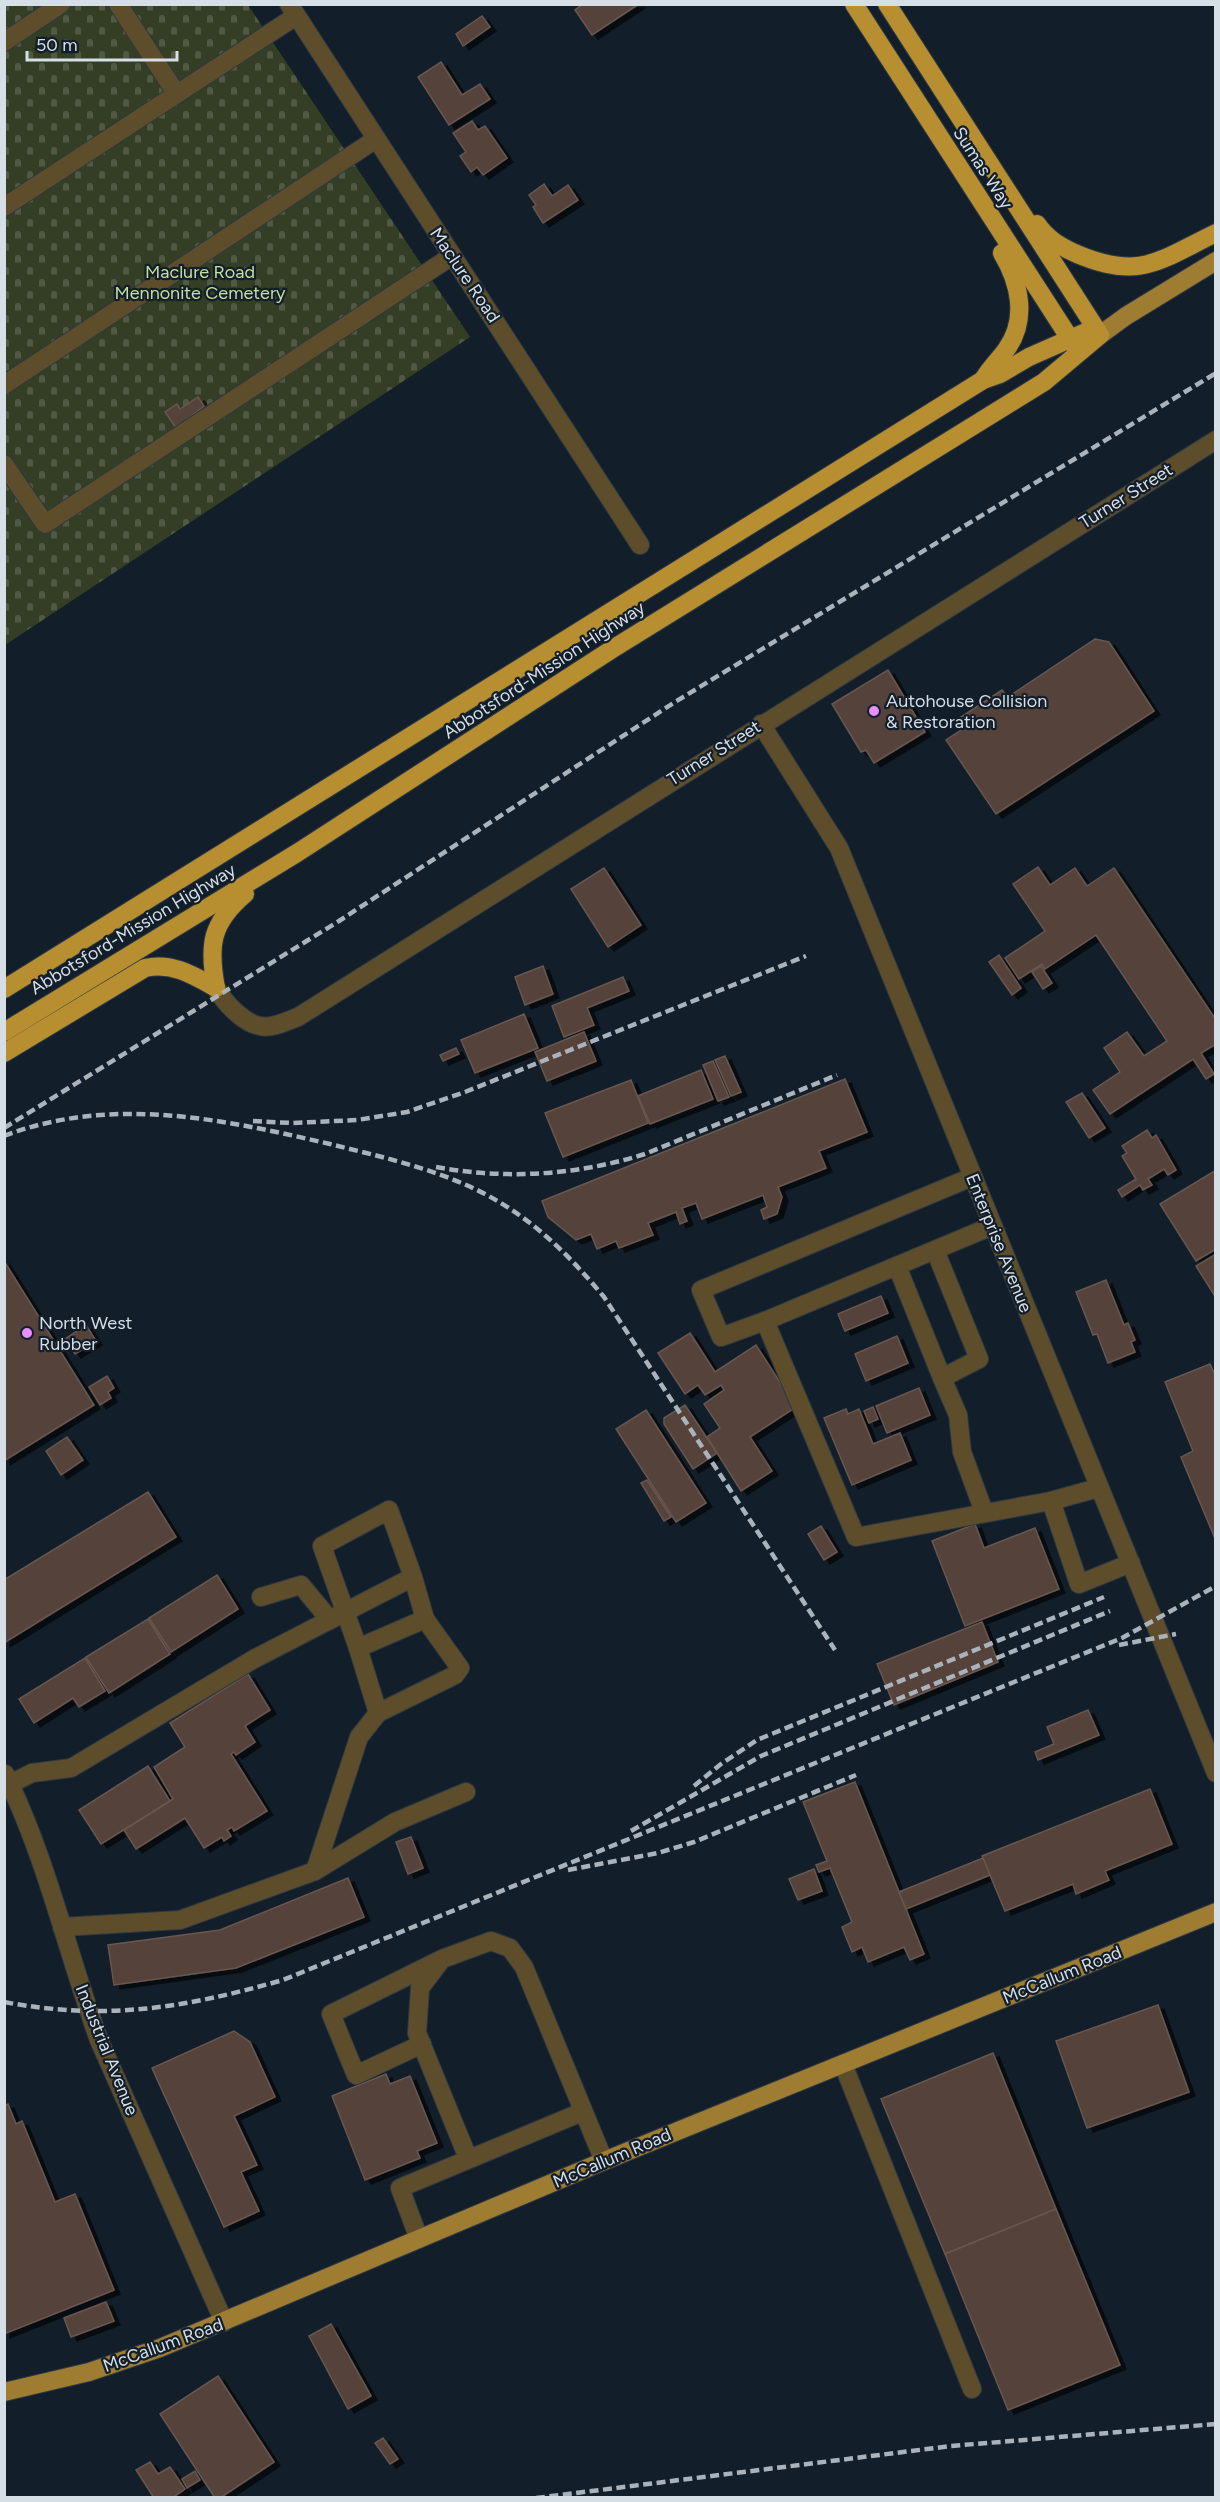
<svg xmlns="http://www.w3.org/2000/svg" width="1220" height="2502" viewBox="0 0 1220 2502" font-family="Figtree,sans-serif">
	<defs>
		<pattern id="cemetery-stones" width="16" height="16" patternUnits="userSpaceOnUse" patternTransform="scale(1.5)"><rect width="16" height="16" fill="#343e25"/><path d="M2 7V4a2 2 0 0 1 4 0v3zM10 15v-3a2 2 0 0 1 4 0v3z" fill="#515945"/></pattern>
		<filter id="shadow"><feDropShadow dx="6" dy="4" stdDeviation="0" flood-color="#0009"/></filter>
	</defs>
	<rect width="100%" height="100%" fill="#121e29"/>
	<!-- cemetery -->
	<path fill="url(#cemetery-stones)" d="M5 5H248L470 337 5 645Z"/>
	<!-- building -->
	<g fill="#54423b" stroke="#69574f" stroke-width="1.5" filter="url(#shadow)">
		<path d="M583 4H639L592 35 575 10Z"/>
		<path d="M482 16 490 27 463 46 456 34Z"/>
		<path d="M441 62 462 95 480 84 490 99 449 125 418 77Z"/>
		<path d="M472 121 478 130 485 126 507 158 483 175 477 167 471 172 460 156 466 152 453 133Z"/>
		<path d="M544 184 552 196 568 185 578 200 543 223 533 207 536 205 529 195Z"/>
		<path d="M198 397 204 406 176 428 165 412 177 404 180 409Z"/>
		<path d="M1095 639 1109 642 1154 711 996 814 946 740 961 730 955 721 1002 690 1008 697Z"/>
		<path d="M888 670 925 732 874 763 866 750 861 752 832 704Z"/>
		<path d="M1038 867 1050 885 1075 868 1087 886 1114 868 1216 1020V1044L1201 1053 1214 1074 1206 1079 1193 1059 1110 1114 1093 1090 1120 1072 1104 1048 1127 1032 1144 1056 1167 1041 1096 935 1045 969 1042 964 1019 979 1005 958 1045 931 1013 884Z"/>
		<path d="M604 868 641 925 608 947 571 889Z"/>
		<path d="M999 955 1021 988 1012 995 989 962Z"/>
		<path d="M543 966 553 994 525 1005 515 977Z"/>
		<path d="M1041 966 1052 983 1043 989 1032 972Z"/>
		<path d="M623 977 629 991 587 1008 594 1025 564 1037 552 1006Z"/>
		<path d="M524 1014 538 1048 475 1073 461 1040Z"/>
		<path d="M584 1032 596 1061 547 1081 535 1052Z"/>
		<path d="M456 1048 459 1054 443 1061 440 1055Z"/>
		<path d="M725 1056 741 1092 731 1096 715 1060Z"/>
		<path d="M713 1061 729 1097 718 1101 703 1065Z"/>
		<path d="M701 1070 713 1099 650 1124 638 1096Z"/>
		<path d="M845 1079 867 1132 819 1151 826 1168 778 1187 782 1197 777 1214 764 1219 761 1210 767 1207 763 1195 702 1219 696 1203 682 1208 687 1221 680 1224 676 1212 648 1223 653 1235 619 1248 616 1241 597 1249 591 1234 576 1240 548 1217 542 1201Z"/>
		<path d="M631 1080 648 1123 563 1157 545 1113Z"/>
		<path d="M1082 1093 1105 1128 1089 1138 1066 1102Z"/>
		<path d="M1147 1130 1152 1138 1156 1135 1176 1170 1168 1175 1164 1169 1148 1179 1152 1185 1143 1190 1140 1185 1122 1197 1118 1190 1136 1179 1122 1156 1127 1153 1122 1146Z"/>
		<path d="M1216 1170V1249L1196 1261 1160 1204Z"/>
		<path d="M1216 1254V1298L1196 1266Z"/>
		<path d="M4 1261 94 1405 4 1461Z"/>
		<path d="M1106 1280 1124 1325 1128 1323 1135 1340 1131 1342 1135 1352 1108 1363 1097 1334 1093 1335 1076 1292Z"/>
		<path d="M881 1296 888 1313 845 1331 838 1314Z"/>
		<path d="M86 1325 96 1341 75 1354 65 1339Z"/>
		<path d="M690 1333 715 1372 756 1345 796 1407 750 1437 772 1471 741 1491 707 1437 720 1428 704 1404 724 1390 721 1385 705 1395 698 1385 685 1394 658 1353Z"/>
		<path d="M897 1336 908 1363 866 1381 855 1354Z"/>
		<path d="M1210 1364 1216 1377V1541L1181 1457 1193 1451 1165 1382Z"/>
		<path d="M107 1376 114 1388 108 1392 111 1398 100 1405 89 1387Z"/>
		<path d="M919 1388 930 1415 887 1433 876 1406Z"/>
		<path d="M685 1405 717 1453 693 1469 664 1424V1418Z"/>
		<path d="M873 1407 878 1419 869 1423 864 1411Z"/>
		<path d="M846 1409 848 1414 859 1409 873 1444 900 1433 911 1460 852 1485 824 1418Z"/>
		<path d="M646 1410 706 1503 676 1522 616 1429Z"/>
		<path d="M67 1437 83 1460 61 1475 46 1451Z"/>
		<path d="M647 1480 671 1517 664 1521 641 1483Z"/>
		<path d="M148 1492 176 1537 4 1643V1580Z"/>
		<path d="M975 1524 984 1548 1035 1528 1059 1589 965 1626 932 1541Z"/>
		<path d="M821 1526 837 1552 824 1560 808 1534Z"/>
		<path d="M217 1575 238 1609 171 1652 149 1618Z"/>
		<path d="M148 1619 170 1654 109 1693 86 1657Z"/>
		<path d="M982 1622 998 1662 894 1705 877 1664Z"/>
		<path d="M85 1658 105 1691 79 1707 73 1698 34 1723 19 1699Z"/>
		<path d="M248 1674 270 1710 245 1726 255 1742 236 1755 234 1752 231 1754 267 1811 234 1831 232 1827 227 1830 231 1836 224 1841 222 1837 204 1848 185 1818 136 1849 124 1830 173 1799 154 1767 185 1747 170 1723Z"/>
		<path d="M1088 1710 1099 1735 1038 1760 1035 1752 1054 1744 1047 1727Z"/>
		<path d="M148 1766 170 1801 101 1844 79 1810Z"/>
		<path d="M855 1782 924 1954 910 1960 904 1947 868 1962 862 1947 852 1952 842 1927 852 1922 830 1868 819 1872 816 1865 827 1861 803 1802Z"/>
		<path d="M1150 1789 1172 1844 1105 1871 1109 1880 1076 1894 1073 1884 1005 1911 982 1856Z"/>
		<path d="M411 1837 423 1868 408 1874 396 1842Z"/>
		<path d="M983 1858 990 1875 906 1909 899 1892Z"/>
		<path d="M814 1869 822 1891 798 1900 789 1879Z"/>
		<path d="M348 1878 364 1917 236 1968 114 1985 108 1945 220 1930Z"/>
		<path d="M1158 2005 1189 2092 1087 2128 1056 2041Z"/>
		<path d="M234 2031 250 2042 275 2097 234 2116 257 2165 241 2172 259 2211 224 2227 152 2068Z"/>
		<path d="M993 2053 1056 2209 945 2254 881 2099Z"/>
		<path d="M386 2074 390 2084 410 2076 437 2143 417 2151 420 2158 365 2180 332 2096Z"/>
		<path d="M8 2104 16 2124 22 2121 55 2202 75 2194 114 2290 4 2334V2106Z"/>
		<path d="M1056 2209 1120 2365 1008 2410 945 2254Z"/>
		<path d="M106 2302 114 2321 71 2337 64 2318Z"/>
		<path d="M331 2324 371 2396 348 2409 309 2336Z"/>
		<path d="M218 2376 274 2462 220 2498H215L160 2414Z"/>
		<path d="M383 2438 398 2459 390 2464 375 2443Z"/>
		<path d="M150 2462 158 2474 170 2467 185 2489 172 2498H154L136 2470Z"/>
		<path d="M195 2471 200 2480 187 2488 182 2479Z"/>
	</g>
	<g fill="none" stroke-linecap="round" stroke-linejoin="round">
		<!-- minor casing -->
		<g stroke="#2d3943" stroke-width="20">
			<g id="minor">
				<path d="M118 4 176 93"/>
				<path d="M289 4 640 545"/>
				<path d="M4 42 61 4"/>
				<path d="M4 207 296 16"/>
				<path d="M4 385 376 139"/>
				<path d="M4 464 45 524 452 256"/>
				<path d="M761 724 839 848 1216 1773"/>
				<path d="M216 988C224 1002 243 1023 260 1026 272 1029 287 1021 298 1017L1216 440"/>
				<path d="M992 1226 765 1321 856 1537 1051 1501 1098 1488"/>
				<path d="M897 1266 942 1378 979 1359 935 1250"/>
				<path d="M765 1321 721 1337 701 1290 972 1177"/>
				<path d="M942 1378 958 1415 962 1452 984 1512"/>
				<path d="M1051 1501 1079 1584 1131 1563"/>
				<path d="M261 1597 301 1585 330 1620"/>
				<path d="M358 1648 378 1713 455 1675 460 1668 425 1619"/>
				<path d="M5 1774C47 1859 67 1952 99 2040L224 2322"/>
				<path d="M10 1784 32 1773 71 1768 254 1659 413 1577 389 1510 322 1546 358 1648 425 1619 413 1577"/>
				<path d="M315 1871 395 1822 466 1792"/>
				<path d="M62 1927 180 1920 315 1871 359 1737 378 1713"/>
				<path d="M422 2044 356 2075 331 2014 438 1961"/>
				<path d="M843 2064 972 2389"/>
				<path d="M468 2158 417 2033 420 1988 442 1959 491 1941 510 1948 524 1967 604 2161"/>
				<path d="M419 2239 400 2188 582 2112"/>
			</g>
		</g>
		<!-- major casing -->
		<g stroke="#2d3943" stroke-width="20">
			<g id="major">
				<path d="M1100 335 1126 316 1216 261"/>
				<path d="M4 2392 89 2372 160 2348 604 2161 1216 1912"/>
			</g>
		</g>
		<!-- highway casing -->
		<g stroke="#2d3943" stroke-width="20">
			<g id="highway">
				<path d="M854 4 1076 348"/>
				<path d="M1037 224C1047 239 1061 247 1077 254 1140 281 1160 260 1216 233"/>
				<path d="M983 380C989 369 998 361 1006 350 1028 320 1020 283 1002 253"/>
				<path d="M216 988C208 945 211 923 245 894"/>
				<path d="M4 989 983 380 1000 374 1029 357 1095 328"/>
				<path d="M4 1032 297 853 614 648 1044 382 1100 335 887 4"/>
				<path d="M4 1053 145 968C172 962 193 975 216 988"/>
			</g>
		</g>
		<!-- minor -->
		<use href="#minor" stroke="#5d4d2b" stroke-width="18"/>
		<!-- major -->
		<use href="#major" stroke="#9e7c31" stroke-width="18"/>
		<!-- highway -->
		<use href="#highway" stroke="#b88f30" stroke-width="18"/>
		<!-- rail -->
		<g stroke="#aab3bb" stroke-width="4.5" stroke-dasharray="9 4.5" stroke-linecap="butt">
			<path d="M253 1121 292 1123 357 1120 407 1112 465 1092 806 956"/>
			<path d="M4 1128 339 921 675 702 1216 373"/>
			<path d="M4 1136C111 1095 222 1119 330 1144 382 1157 437 1169 485 1194 534 1220 569 1255 604 1297L835 1650"/>
			<path d="M436 1167C506 1180 578 1175 645 1154L837 1075"/>
			<path d="M1119 1645 1176 1634"/>
			<path d="M694 1786 721 1764 757 1740 1104 1597"/>
			<path d="M631 1831 761 1756 1110 1611"/>
			<path d="M568 1870 658 1853 694 1842 856 1775"/>
			<path d="M4 2002C107 2021 184 2008 283 1980L1122 1638 1216 1586"/>
			<path d="M536 2498 951 2446 1216 2424"/>
		</g>
	</g>
	<!-- markers -->
	<g fill="#e88eff" stroke="#121e29" stroke-width="2">
		<circle cx="874" cy="711" r="6"/>
		<circle cx="27" cy="1333" r="6"/>
	</g>
	<g text-anchor="middle" dominant-baseline="central" stroke-width="4.5" stroke-linejoin="round" paint-order="stroke">
		<!-- street labels -->
		<g font-size="18" fill="#d6dee6" stroke="#121e29">
			<text transform="translate(983 168) rotate(57)">Sumas Way</text>
			<text transform="translate(465 275) rotate(56)">Maclure Road</text>
			<text transform="translate(1126 496) rotate(-32)">Turner Street</text>
			<text transform="translate(544 670) rotate(-33)">Abbotsford-Mission Highway</text>
			<text transform="translate(714 753) rotate(-32)">Turner Street</text>
			<text transform="translate(133 929) rotate(-31)">Abbotsford-Mission Highway</text>
			<text transform="translate(999 1243) rotate(68)">Enterprise Avenue</text>
			<text transform="translate(1062 1975) rotate(-22)">McCallum Road</text>
			<text transform="translate(107 2050) rotate(68)">Industrial Avenue</text>
			<text transform="translate(612 2158) rotate(-23)">McCallum Road</text>
			<text transform="translate(163 2345) rotate(-20)">McCallum Road</text>
		</g>
		<!-- park labels -->
		<g font-size="18" fill="#c6df9e" stroke="#121e29">
			<text x="200" y="272">Maclure Road<tspan x="200" dy="21">Mennonite Cemetery</tspan></text>
		</g>
		<!-- poi labels -->
		<g font-size="18" fill="#d6dee6" stroke="#121e29" text-anchor="start">
			<text x="886" y="701">Autohouse Collision<tspan x="886" dy="21">&amp; Restoration</tspan></text>
			<text x="39" y="1323">North West<tspan x="39" dy="21">Rubber</tspan></text>
		</g>
	</g>
	<!-- border -->
	<rect width="1220" height="2502" fill="none" stroke="#d6dee6" stroke-width="12"/>
	<!-- scale -->
	<path d="M27 51v9h150v-9" fill="none" stroke="#d6dee6" stroke-width="3"/>
	<text x="36" y="51" font-size="18" fill="#d6dee6" stroke="#121e29" stroke-width="4.5" paint-order="stroke">50 m</text>
</svg>
